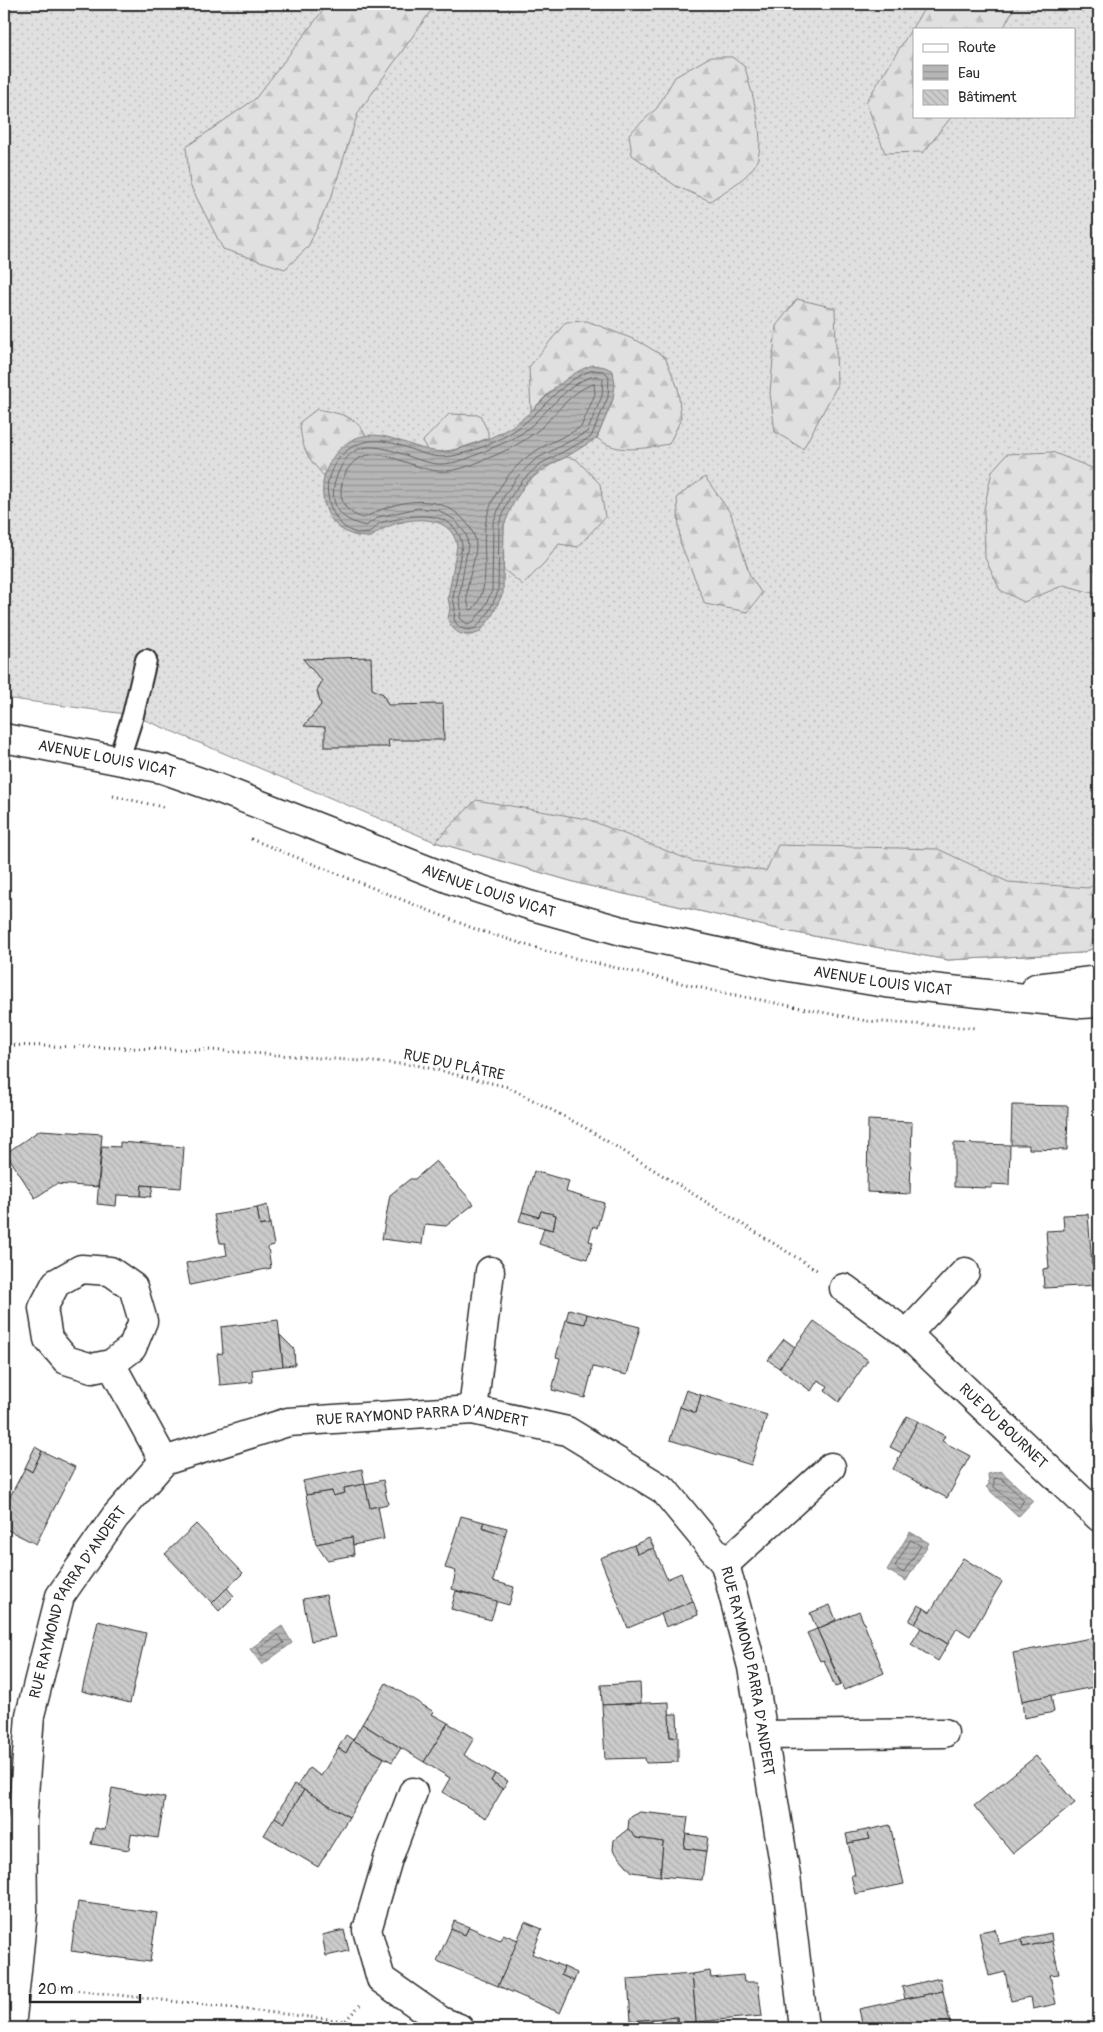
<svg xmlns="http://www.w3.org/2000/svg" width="1103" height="2032" viewBox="0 0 1103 2032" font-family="Pangolin,sans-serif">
	<defs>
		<pattern id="grass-dots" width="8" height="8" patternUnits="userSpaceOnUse" patternTransform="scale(1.25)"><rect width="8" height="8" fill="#e0e0e0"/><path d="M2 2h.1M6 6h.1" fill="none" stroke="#c0c0c0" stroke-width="1.8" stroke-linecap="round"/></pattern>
		<pattern id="forest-firs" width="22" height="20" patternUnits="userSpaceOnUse" patternTransform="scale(1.25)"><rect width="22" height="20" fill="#e0e0e0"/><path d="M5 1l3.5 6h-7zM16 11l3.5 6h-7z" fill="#c0c0c0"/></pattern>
		<pattern id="water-rules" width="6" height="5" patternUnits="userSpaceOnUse" patternTransform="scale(1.25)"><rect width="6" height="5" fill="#b6b6b6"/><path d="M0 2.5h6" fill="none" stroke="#949494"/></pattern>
		<pattern id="building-back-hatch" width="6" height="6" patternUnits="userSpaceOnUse" patternTransform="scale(1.25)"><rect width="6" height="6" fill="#cbcbcb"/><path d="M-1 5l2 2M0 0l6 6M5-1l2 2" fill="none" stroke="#aeaeae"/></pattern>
	</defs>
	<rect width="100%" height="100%" fill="#fff"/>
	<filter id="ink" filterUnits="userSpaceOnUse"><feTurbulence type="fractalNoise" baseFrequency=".02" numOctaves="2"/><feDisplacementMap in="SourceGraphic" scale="10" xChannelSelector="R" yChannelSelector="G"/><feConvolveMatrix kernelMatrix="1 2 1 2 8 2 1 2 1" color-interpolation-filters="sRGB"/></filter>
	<g filter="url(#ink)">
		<!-- grass -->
		<path fill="url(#grass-dots)" stroke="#868686" fill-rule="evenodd" d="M4 4H1099V946L1081 953 948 960 791 932 581 884 435 842 133 715 4 698ZM914 29H1074V116H914Z"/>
		<!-- forest -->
		<g fill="url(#forest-firs)" stroke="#868686">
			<path d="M328 4H440L430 12 358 113 332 195 308 247 285 269 223 249 190 185 186 147 255 99Z"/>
			<path d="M927 4H1016L1003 29H914V116H952L924 152 885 153 866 102Z"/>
			<path d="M710 57H732L745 67C751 92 770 146 753 168 742 182 725 191 710 201L676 186 632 155 629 134 657 108 675 77Z"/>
			<path d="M797 299 835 308 837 386 803 449 775 432 770 393 776 326Z"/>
			<path d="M587 321 638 341 665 357 678 388 681 419 669 444C645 448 617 455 597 438L613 399 558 384 531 411 529 367 566 322Z"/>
			<path d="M317 409C339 414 355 414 366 436 348 441 332 458 324 476 307 457 301 448 300 422Z"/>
			<path d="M449 414 480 415 488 432V438C467 446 449 454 427 451L423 441Z"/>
			<path d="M1052 452 1097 470 1099 595 1064 585 1024 602 1000 590 985 558 984 509 992 471 1007 454Z"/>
			<path d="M566 457 576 459 600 484 605 517 578 547 559 544 545 562 523 585 503 569C503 555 503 540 504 526 508 493 538 470 566 457Z"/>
			<path d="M705 477 731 514 750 576 762 594 748 612 705 604 680 542 677 497Z"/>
			<path d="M476 800 587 819 692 861 766 871 778 845 938 849 1008 882 1088 888 1099 882V946L1081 953 948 960 791 932 581 884 435 842Z"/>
		</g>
		<!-- water -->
		<g fill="url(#water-rules)" stroke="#7e7e7e">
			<path d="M593 365 605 367 613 371 615 385 613 399 597 438 566 457 543 468 526 483 514 502 504 525 503 593 492 616 480 632C466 639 454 634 448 620L450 608 448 598 457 546C451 507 391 518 372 537 317 540 307 472 347 443 382 418 419 461 456 450 476 444 501 435 518 422 544 403 561 375 593 365Z"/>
			<path d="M1001 1471 1033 1501 1018 1517 986 1487 989 1484 988 1474Z"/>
			<path d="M910 1532 929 1543 906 1581 887 1570Z"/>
			<path d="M282 1626 292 1643 262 1665 250 1649Z"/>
		</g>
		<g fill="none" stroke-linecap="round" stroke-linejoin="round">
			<!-- shore -->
			<g stroke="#636363" stroke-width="1">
				<path d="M593 370 603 371 609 376 608 397 591 437 540 464 523 480 509 499 499 524 498 592 488 613 476 628C466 632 458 629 454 619L455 608 453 598 462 545C457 513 422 513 398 519 392 520 385 521 380 523 375 526 373 532 368 533 339 538 322 501 329 477 337 451 361 436 388 442 412 447 430 462 457 455 478 450 505 439 522 425 546 407 563 379 593 370Z"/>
				<path d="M597 376 603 379 602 396 587 432 536 459 518 476 504 496 493 523 492 591 483 610 472 623 467 624 460 618 461 608 459 597 468 545 466 534 455 520 438 510 418 508 378 517 366 526C353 523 341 518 336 506 331 495 334 483 338 473 359 422 403 461 438 464 456 465 476 455 492 448 504 443 516 438 526 430 546 415 570 378 597 376Z"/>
				<path d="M594 384 595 394 581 427C562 439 538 446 521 462 505 477 490 499 486 521 480 550 494 587 472 610L469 609C469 605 467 601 467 598 466 580 476 562 476 545 475 535 471 528 465 521 438 490 394 501 364 518 354 516 344 509 342 499 339 490 343 478 347 470 369 436 408 469 438 471 457 473 478 462 496 455 514 447 530 438 544 425 558 411 574 389 594 384Z"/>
				<path d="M1001 1478 1024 1500 1019 1508 994 1487V1479Z"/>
				<path d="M911 1540 921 1546 903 1573 895 1567Z"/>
				<path d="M279 1635 284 1643 262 1656 258 1649Z"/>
			</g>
		</g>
		<!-- building -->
		<g fill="url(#building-back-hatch)" stroke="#2b2b2b">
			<path d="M371 657 372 689 383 694 388 705 443 704 444 740H388L389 747H325V727L304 726 321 705 317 691 322 681 303 659Z"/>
			<path d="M1012 1105 1068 1106 1067 1150 1029 1149V1145H1011Z"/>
			<path d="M868 1120 912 1122 910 1194 867 1192Z"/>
			<path d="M40 1130 102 1134 98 1187 56 1184 35 1198 6 1153Z"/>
			<path d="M120 1142 184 1147 181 1188 142 1185 141 1196 117 1195 116 1206 97 1204 102 1146 120 1147Z"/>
			<path d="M954 1143 1010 1145 1009 1185 992 1184V1188L954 1187Z"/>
			<path d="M436 1161 474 1204 446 1226 425 1224 422 1244 382 1239 390 1195 410 1179H415Z"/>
			<path d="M534 1171 569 1181 566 1192 604 1203 597 1228 593 1226 589 1241 593 1242 587 1259 539 1244 544 1228 553 1230 556 1215 541 1211 539 1217 522 1212Z"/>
			<path d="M142 1185 153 1186 151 1197 141 1196Z"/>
			<path d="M267 1205 270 1224 260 1226 257 1208Z"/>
			<path d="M257 1208 260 1226 270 1224 274 1245 268 1247 271 1268 190 1285 186 1263 227 1255 225 1243H220L214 1215Z"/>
			<path d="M541 1211 556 1215 553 1230 519 1221 522 1212 539 1217Z"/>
			<path d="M1088 1214 1092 1265H1099V1285L1044 1288 1043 1269 1049 1268 1046 1231 1064 1230 1063 1215Z"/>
			<path d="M569 1309 587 1314 585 1324 566 1320Z"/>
			<path d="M587 1314 640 1327 627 1375 593 1367 585 1398 552 1390 560 1358 556 1357 566 1320 585 1324Z"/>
			<path d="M278 1320 283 1366 252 1370 253 1382 220 1385 217 1354 223 1353 221 1327Z"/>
			<path d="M814 1321 868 1360 839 1402 825 1391 828 1386 818 1380 811 1391 779 1368Z"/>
			<path d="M280 1335 294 1349 295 1365 283 1366Z"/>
			<path d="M784 1339 795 1347 779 1368 768 1360Z"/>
			<path d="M686 1390 701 1395 696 1413 680 1407Z"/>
			<path d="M701 1395 767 1415 751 1465 670 1440 680 1407 696 1413Z"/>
			<path d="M1099 1396V1432H1095Z"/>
			<path d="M907 1416 918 1421 902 1453 890 1447Z"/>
			<path d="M918 1421 945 1436 942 1441 970 1456 947 1498 893 1469Z"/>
			<path d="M35 1447 42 1451 32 1472 25 1468Z"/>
			<path d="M42 1451 75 1467 36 1544 4 1528V1508L25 1468 32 1472Z"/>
			<path d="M362 1469 365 1484 344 1488 345 1493 333 1496 332 1491 306 1495 303 1481Z"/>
			<path d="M383 1480 388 1504 370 1508 365 1484Z"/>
			<path d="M365 1484 370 1508 378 1506 384 1539 353 1545 352 1537 316 1544 306 1495 332 1491 333 1496 345 1493 344 1488Z"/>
			<path d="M461 1516 484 1522 482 1527 505 1535 493 1581 514 1587 509 1605 452 1589 456 1571 445 1568Z"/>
			<path d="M484 1522 507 1528 505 1535 482 1527Z"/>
			<path d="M196 1524 243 1573 212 1603 165 1554Z"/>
			<path d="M352 1537 354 1555 327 1560 316 1544Z"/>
			<path d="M649 1538 654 1548 637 1554 634 1545Z"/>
			<path d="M634 1545 637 1554 654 1548 667 1579 681 1573 693 1601 628 1628 600 1558Z"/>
			<path d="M963 1558 1002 1582 970 1636 957 1628 948 1644 915 1624 924 1608 930 1612Z"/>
			<path d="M227 1588 234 1596 219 1611 212 1603Z"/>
			<path d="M456 1591 497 1601 491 1620 451 1609Z"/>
			<path d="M326 1595 335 1637 311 1641 303 1599Z"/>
			<path d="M693 1601 698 1615 666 1627 661 1614Z"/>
			<path d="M830 1605 836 1620 817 1629 810 1613Z"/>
			<path d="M918 1605 924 1608 915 1624 909 1621Z"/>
			<path d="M859 1611 884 1673 844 1690 817 1629Z"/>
			<path d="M98 1621 146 1633 130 1703 82 1691Z"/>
			<path d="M921 1628 948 1644 938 1661 911 1644Z"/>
			<path d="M817 1629 841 1685 835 1687 824 1660 820 1661 807 1633Z"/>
			<path d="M1096 1637 1099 1655V1686L1022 1701 1013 1653Z"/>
			<path d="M386 1683 434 1712 432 1714 448 1723 424 1762 362 1724Z"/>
			<path d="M640 1683 641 1703 602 1705 601 1685Z"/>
			<path d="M1051 1695 1054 1712 1024 1718 1022 1701Z"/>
			<path d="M669 1702 670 1737H678V1762L646 1763 645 1758 605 1759 602 1705Z"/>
			<path d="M669 1714H677L678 1737H670Z"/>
			<path d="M448 1723 474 1738 464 1755 495 1774 491 1781 503 1789 486 1818 442 1792 450 1778 424 1762Z"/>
			<path d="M362 1724 401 1748 392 1762 353 1740Z"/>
			<path d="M346 1735 353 1740 346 1753 338 1748Z"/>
			<path d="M353 1740 384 1758 349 1817 297 1786 309 1768 321 1776 338 1748 346 1753Z"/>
			<path d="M1036 1756 1075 1803 1013 1853 974 1806Z"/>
			<path d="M495 1774 508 1781 503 1789 491 1781Z"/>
			<path d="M294 1784 304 1790 284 1823 275 1817Z"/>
			<path d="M112 1788 165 1798 158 1838 131 1834 129 1850 91 1844 95 1828 105 1830Z"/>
			<path d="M304 1790 349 1817 318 1867 264 1835 275 1817 284 1823Z"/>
			<path d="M640 1812 688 1817 684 1848 706 1851 702 1880 660 1876 663 1842 636 1838 628 1829 629 1818Z"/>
			<path d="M890 1825 904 1884 855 1894 851 1875H855L848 1843 870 1839 867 1830Z"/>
			<path d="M628 1829 636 1838 663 1842 660 1876 632 1872 613 1850 614 1840Z"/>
			<path d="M867 1830 870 1839 848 1843 846 1834Z"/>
			<path d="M686 1834 708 1837 706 1851 684 1848Z"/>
			<path d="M78 1902 157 1913 150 1962 71 1951Z"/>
			<path d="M454 1921 469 1927 465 1935 451 1929Z"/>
			<path d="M525 1922 542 1929 532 1954 564 1967 561 1975 574 1981 560 2013 498 1986Z"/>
			<path d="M469 1927 500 1940 503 1934 518 1940 498 1986 437 1961 451 1929 465 1935Z"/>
			<path d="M995 1929 999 1944 1022 1939 1023 1947 1052 1941 1059 1974 1050 1975 1056 2004 1033 2009 1031 1997 1011 2001 1005 1972 989 1976 979 1932Z"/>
			<path d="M344 1930 349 1951 326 1956 322 1935Z"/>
			<path d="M1051 1933 1052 1941 1023 1947 1022 1939Z"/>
			<path d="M564 1967 577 1973 574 1981 561 1975Z"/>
			<path d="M710 1971 711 1978 743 1975 744 1982H758L762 2016 696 2022 692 1974Z"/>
			<path d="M692 1974 696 2022 677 2024V2017L631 2021 628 1979Z"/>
			<path d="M940 1978 943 1991 905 1999 902 1987Z"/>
			<path d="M943 1991 951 2028H863L859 2009Z"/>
			<path d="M677 2017V2024L632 2028 631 2021Z"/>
		</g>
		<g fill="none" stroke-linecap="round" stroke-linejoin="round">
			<!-- lane casing -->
			<g stroke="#2b2b2b" stroke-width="24">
				<path id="lane" d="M119 759 133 715 146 660"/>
			</g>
			<!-- street casing -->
			<g stroke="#2b2b2b" stroke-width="31">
				<g id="street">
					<path id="s1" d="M965 1272 907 1334 1099 1517"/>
					<path d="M844 1288 907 1334"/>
					<path d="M111 1364 132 1348 143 1321 133 1287 110 1271 81 1269 56 1283 43 1308 48 1339 66 1360 92 1368 111 1364 164 1461"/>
					<path d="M473 1410 490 1271"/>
					<path d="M725 1564 831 1467"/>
					<path d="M763 1735 944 1733"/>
					<path d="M413 1792 388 1859 367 1930 381 1979 441 2021 459 2028"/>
					<path id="s2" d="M11 2028 23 1912 22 1822 30 1715 60 1596 115 1517 164 1461 288 1422 473 1410 567 1431 664 1490 725 1564 752 1667 786 1876 804 2028"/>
				</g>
			</g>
			<!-- secondary casing -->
			<g stroke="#2b2b2b" stroke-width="31">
				<g id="secondary">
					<path id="s3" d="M4 738 163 769 220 789 455 881 529 905 622 931 777 965 885 983 1081 1004 1099 1003"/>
					<path d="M1036 988 1099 980"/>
				</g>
			</g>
			<!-- path -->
			<g stroke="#2b2b2b" stroke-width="3" stroke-dasharray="1 4" stroke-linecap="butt">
				<path d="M113 796 163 807"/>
				<path d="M251 839 475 929 549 952 715 991 867 1021 976 1028"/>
				<path d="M4 1045 210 1050 416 1065 508 1087 584 1127 817 1270"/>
				<path d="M48 1987 345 2021 360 2005"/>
			</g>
			<!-- lane -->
			<use href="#lane" stroke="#fff" stroke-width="20"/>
			<!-- street -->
			<use href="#street" stroke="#fff" stroke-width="28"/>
			<!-- secondary -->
			<use href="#secondary" stroke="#fff" stroke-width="28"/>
		</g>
	</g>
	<g text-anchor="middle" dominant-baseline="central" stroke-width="4" stroke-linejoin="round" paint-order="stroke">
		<!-- street labels -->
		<g font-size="15" fill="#2b2b2b" stroke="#fff">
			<text stroke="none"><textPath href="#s3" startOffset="105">AVENUE LOUIS VICAT</textPath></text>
			<text stroke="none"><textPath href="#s3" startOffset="510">AVENUE LOUIS VICAT</textPath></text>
			<text stroke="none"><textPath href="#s3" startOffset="915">AVENUE LOUIS VICAT</textPath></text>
			<text transform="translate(454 1065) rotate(12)">RUE DU PLÂTRE</text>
			<text stroke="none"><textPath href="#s2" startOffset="872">RUE RAYMOND PARRA D'ANDERT</textPath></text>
			<text stroke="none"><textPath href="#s1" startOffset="218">RUE DU BOURNET</textPath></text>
			<text stroke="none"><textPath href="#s2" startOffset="438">RUE RAYMOND PARRA D'ANDERT</textPath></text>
			<text stroke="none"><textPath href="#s2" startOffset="1338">RUE RAYMOND PARRA D'ANDERT</textPath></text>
		</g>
	</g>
	<!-- margin -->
	<rect width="1103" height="2032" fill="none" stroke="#fff" stroke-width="20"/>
	<rect x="10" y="10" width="1083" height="2012" fill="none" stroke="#2b2b2b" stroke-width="2" filter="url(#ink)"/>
	<!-- legend -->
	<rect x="913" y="28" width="162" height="90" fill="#ffffff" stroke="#aaaaaa"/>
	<rect x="923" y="44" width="25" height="8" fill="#ffffff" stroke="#aaaaaa"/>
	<text x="958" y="52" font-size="15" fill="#2b2b2b">Route</text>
	<rect x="923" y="65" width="25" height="15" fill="url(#water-rules)" stroke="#aaaaaa"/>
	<text x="958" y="78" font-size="15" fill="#2b2b2b">Eau</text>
	<rect x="923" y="90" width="25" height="15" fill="url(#building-back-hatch)" stroke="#aaaaaa"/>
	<text x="958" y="102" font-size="15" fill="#2b2b2b">Bâtiment</text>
	<!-- scale -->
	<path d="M30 1994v8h110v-8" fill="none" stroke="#2b2b2b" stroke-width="2.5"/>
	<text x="38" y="1994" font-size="15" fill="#2b2b2b" stroke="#ffffff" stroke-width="4" paint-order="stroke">20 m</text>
</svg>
